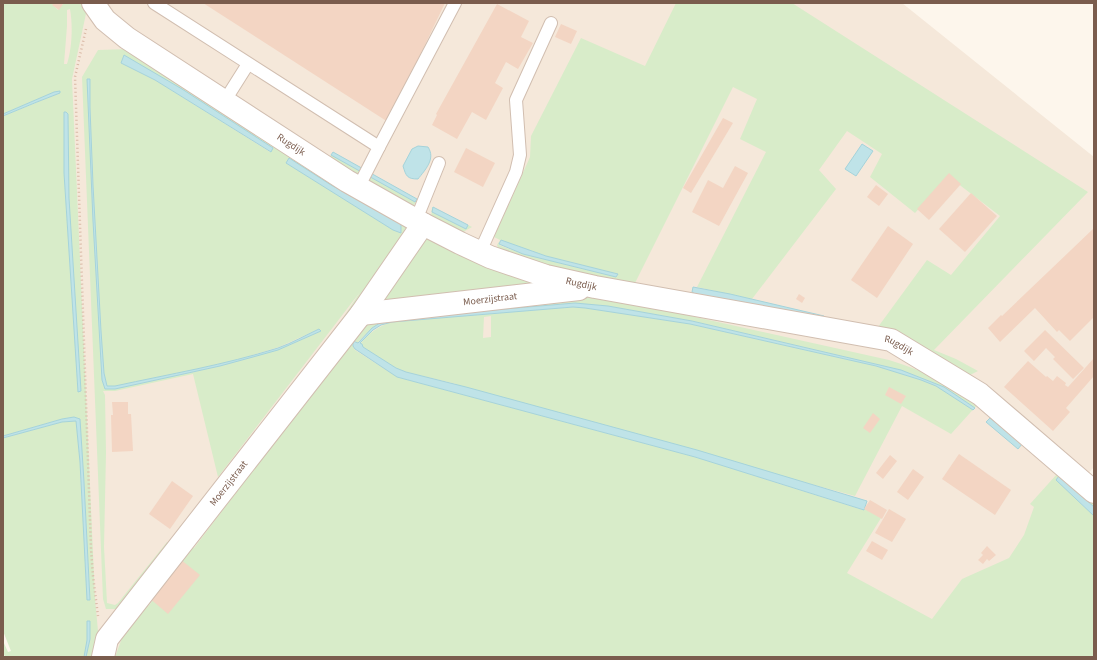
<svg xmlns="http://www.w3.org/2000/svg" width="1097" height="660" viewBox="0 0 1097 660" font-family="'Source Sans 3',sans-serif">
	<rect width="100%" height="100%" fill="#fdf6ec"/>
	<!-- residential -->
	<path fill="#f5e8da" d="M32 3H902L1094 157V467L932 647 179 657H58L64 633Z"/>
	<!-- green -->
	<g fill="#d8ecc9" fill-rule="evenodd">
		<path d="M3 3H54L53 5 58 10 63 4 62 3H84L87 9 72 79 95 599 98 631 103 637 94 657H86L90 639V621H87V640L84 657H5L3 652V641L8 652 11 651 3 631V438L62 422 76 421 80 462 87 599H90L84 482 80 419 74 417 62 419 3 436V116L60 93 54 92 3 114ZM70 9C73 26 72 48 67 64H64L67 26V10ZM68 158 69 198 80 391H78L64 173Z"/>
		<path d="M676 3H792L1088 192 934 350 956 359 978 371 968 376 878 327 927 260 951 275 1000 216 948 176 915 213 870 177 882 154 847 131 819 170 836 189 752 299 697 287 766 152 740 139 757 99 733 87 633 287 580 275 499 251 497 245 500 240 494 237 530 157 531 136 581 38 645 66ZM500 240 546 256 618 274 616 277 523 254 499 245Z"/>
		<path d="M130 49 405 226 407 230V241L182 528 179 527 187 521 335 330 360 292 218 477 193 374 115 391H103L105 395 106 453 104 547 107 603 115 605 118 603 167 542 172 545 120 609H106L103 599 82 77 98 50ZM124 55 273 148 270 152 155 80 121 63ZM87 79H90V108L93 185 101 331 104 373 107 386H115L170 375 237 360 279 347 319 329 321 331 290 345 253 357 220 366 115 389H105L102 380 93 221ZM289 159 331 185 401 224V233L393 230 286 163Z"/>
		<path d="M333 152 331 155 415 202 418 199 412 208 328 159Z"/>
		<path d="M432 207H433L432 212 466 229 468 225 472 227 463 232 431 218Z"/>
		<path d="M427 234 553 285 376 305Z"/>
		<path d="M592 294 889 360C922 370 951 384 979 403L951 434 902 406 855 496 455 387 456 384 406 372 396 368 363 347 362 344 354 341 353 346 355 350 397 377 695 457 863 510 864 508 881 518 847 573 932 619 962 579 1009 558 1024 535 1034 507 1030 504 1057 474 1061 473 1094 502V507L1059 476 1056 480 1094 516V657H115L122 638 121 633 117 638 108 657H106L119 631 127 618 177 558 342 341 360 325 375 318 392 314 483 306ZM575 303 608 306 692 321 901 370 944 387 975 408 973 409 936 386 921 380 876 366 690 324 585 308 573 307 392 322C379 326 370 332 361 343L358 342 372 328 386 319ZM491 316V337L483 338 484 317ZM343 342 347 346 194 548 189 545ZM180 559 183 562 146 609 152 600 148 597Z"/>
	</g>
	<!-- water -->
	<g fill="#bfe3e8" stroke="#a5d3da">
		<path d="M124 55 182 89 273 148 271 152 155 80 121 63Z"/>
		<path d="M87 79H90V108L93 185 101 331 104 373 107 386H115C170 374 224 365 278 348 292 343 306 335 319 329L321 331 278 350 253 357 220 366 115 389H105L102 380 93 221Z"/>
		<path d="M60 91V93L37 102 3 116V114L54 92Z"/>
		<path d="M64 112H66L68 114 69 198 81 391 78 392 64 173Z"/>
		<path d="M862 144 873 151 856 176 845 169Z"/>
		<path d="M418 146 428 147C436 159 425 170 418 179 407 179 406 176 403 166L412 149Z"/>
		<path d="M333 152 417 199 415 202 331 155Z"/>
		<path d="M289 158 331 185 401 224V233L393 230 286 163Z"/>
		<path d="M433 207 468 225 466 229 432 212Z"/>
		<path d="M501 240 546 256 618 274 616 277 523 254 499 244Z"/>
		<path d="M693 287 730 294 824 316 823 322 697 295 692 292Z"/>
		<path d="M575 303 608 306 692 321 901 370 944 387 975 408 973 410 936 386 921 380 876 366 690 324 585 308 573 307 392 322 381 325 373 330 360 343 362 344 363 347 396 368 406 372 466 387 697 450 867 501 864 510 695 457 397 377 355 349 353 346V341L358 343 372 328 386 319Z"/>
		<path d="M74 417 80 419 84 482 90 600H87L80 462 76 421 62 422 3 438V436L62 419Z"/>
		<path d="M990 418 1022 444 1018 449 986 422Z"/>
		<path d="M1059 476 1094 507V516L1056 480Z"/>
		<path d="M87 621H90V639L86 657H84L87 640Z"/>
	</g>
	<!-- building -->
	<g fill="#f3d5c3">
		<path d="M54 3H62L63 4 59 10 52 5Z"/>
		<path d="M203 3H445L388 122Z"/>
		<path d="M497 4 529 21 521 37 533 43 518 69 506 62 495 83 503 88 486 120 472 112 457 139 432 125 437 115 436 114Z"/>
		<path d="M561 24 577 31 571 44 555 37Z"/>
		<path d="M723 118 733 123 691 193 683 188Z"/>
		<path d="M466 148 495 163 483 187 454 172Z"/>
		<path d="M735 166 748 173 719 226 692 212 708 180 723 188Z"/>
		<path d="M949 173 961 184 929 220 917 209Z"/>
		<path d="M876 185 888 194 879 206 867 197Z"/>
		<path d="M971 193 997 216 965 252 939 229Z"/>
		<path d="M888 226 913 244 877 298 851 280Z"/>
		<path d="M1094 228V317L1070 341 1059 330 1057 332 1035 308 1000 342 988 328 1001 315 1002 316Z"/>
		<path d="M799 294 805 298 802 303 796 299Z"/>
		<path d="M1045 330 1084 368 1073 379 1053 359 1055 357 1046 348 1034 361 1024 351Z"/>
		<path d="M1094 358V376L1066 408 1070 412 1053 431 1004 387 1028 361 1046 377 1047 376 1053 381 1057 376 1066 383 1065 385 1068 387Z"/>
		<path d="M889 387 906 396 901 404 885 395Z"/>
		<path d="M112 402H128V414H131L133 451 112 452 111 415H113Z"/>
		<path d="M873 413 880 419 870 433 863 428Z"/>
		<path d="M959 454 1011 490 995 515 942 479Z"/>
		<path d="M890 455 897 461 883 479 876 473Z"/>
		<path d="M913 469 924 477 908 500 897 492Z"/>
		<path d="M172 481 193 496 170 529 149 514Z"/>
		<path d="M870 500 887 510 882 519 864 509Z"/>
		<path d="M889 509 906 519 892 542 875 533Z"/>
		<path d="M872 541 888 550 882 560 866 551Z"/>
		<path d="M987 546 996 555 989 561 987 559 983 564 978 560 983 555 981 553Z"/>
		<path d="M180 559 200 575 168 614 148 597Z"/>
	</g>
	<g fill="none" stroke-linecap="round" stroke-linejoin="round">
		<!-- lane casing -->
		<g stroke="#d1beb0" stroke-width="14">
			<g id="lane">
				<path d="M154 3 379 147 358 188"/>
				<path d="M224 102 248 64"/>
				<path d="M379 147 455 3"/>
				<path d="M416 220 439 163"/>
				<path d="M480 252 516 172 520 155 516 100 551 23"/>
			</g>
		</g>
		<!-- street casing -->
		<g stroke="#d1beb0" stroke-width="24">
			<g id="street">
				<path id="s1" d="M93 3 105 20 127 38 347 181 423 224 460 243 490 257 546 276 595 287 891 340 980 394 1094 492"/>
				<path id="s2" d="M361 314 579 289"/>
				<path id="s3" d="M103 657 107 639 361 314 423 224"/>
			</g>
		</g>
		<!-- path -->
		<path stroke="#d9b8a5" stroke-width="2.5" stroke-dasharray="1 3" stroke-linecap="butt" d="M86 29 75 77 91 549 93 576 98 616"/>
		<!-- lane -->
		<use href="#lane" stroke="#fff" stroke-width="12"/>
		<!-- street -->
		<use href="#street" stroke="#fff" stroke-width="22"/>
	</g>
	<g text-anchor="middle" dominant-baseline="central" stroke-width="3" stroke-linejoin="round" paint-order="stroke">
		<!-- street labels -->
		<g font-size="10" fill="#7a5c4d" stroke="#fffaf3">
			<text stroke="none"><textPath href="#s1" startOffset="245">Rugdijk</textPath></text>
			<text stroke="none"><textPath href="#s1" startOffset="569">Rugdijk</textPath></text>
			<text stroke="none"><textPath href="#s2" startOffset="130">Moerzijstraat</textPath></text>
			<text stroke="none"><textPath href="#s1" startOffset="893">Rugdijk</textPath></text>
			<text stroke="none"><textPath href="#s3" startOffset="216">Moerzijstraat</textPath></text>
		</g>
	</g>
	<!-- border -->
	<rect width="1097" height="660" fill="none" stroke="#7a5c4d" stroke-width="8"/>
</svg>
